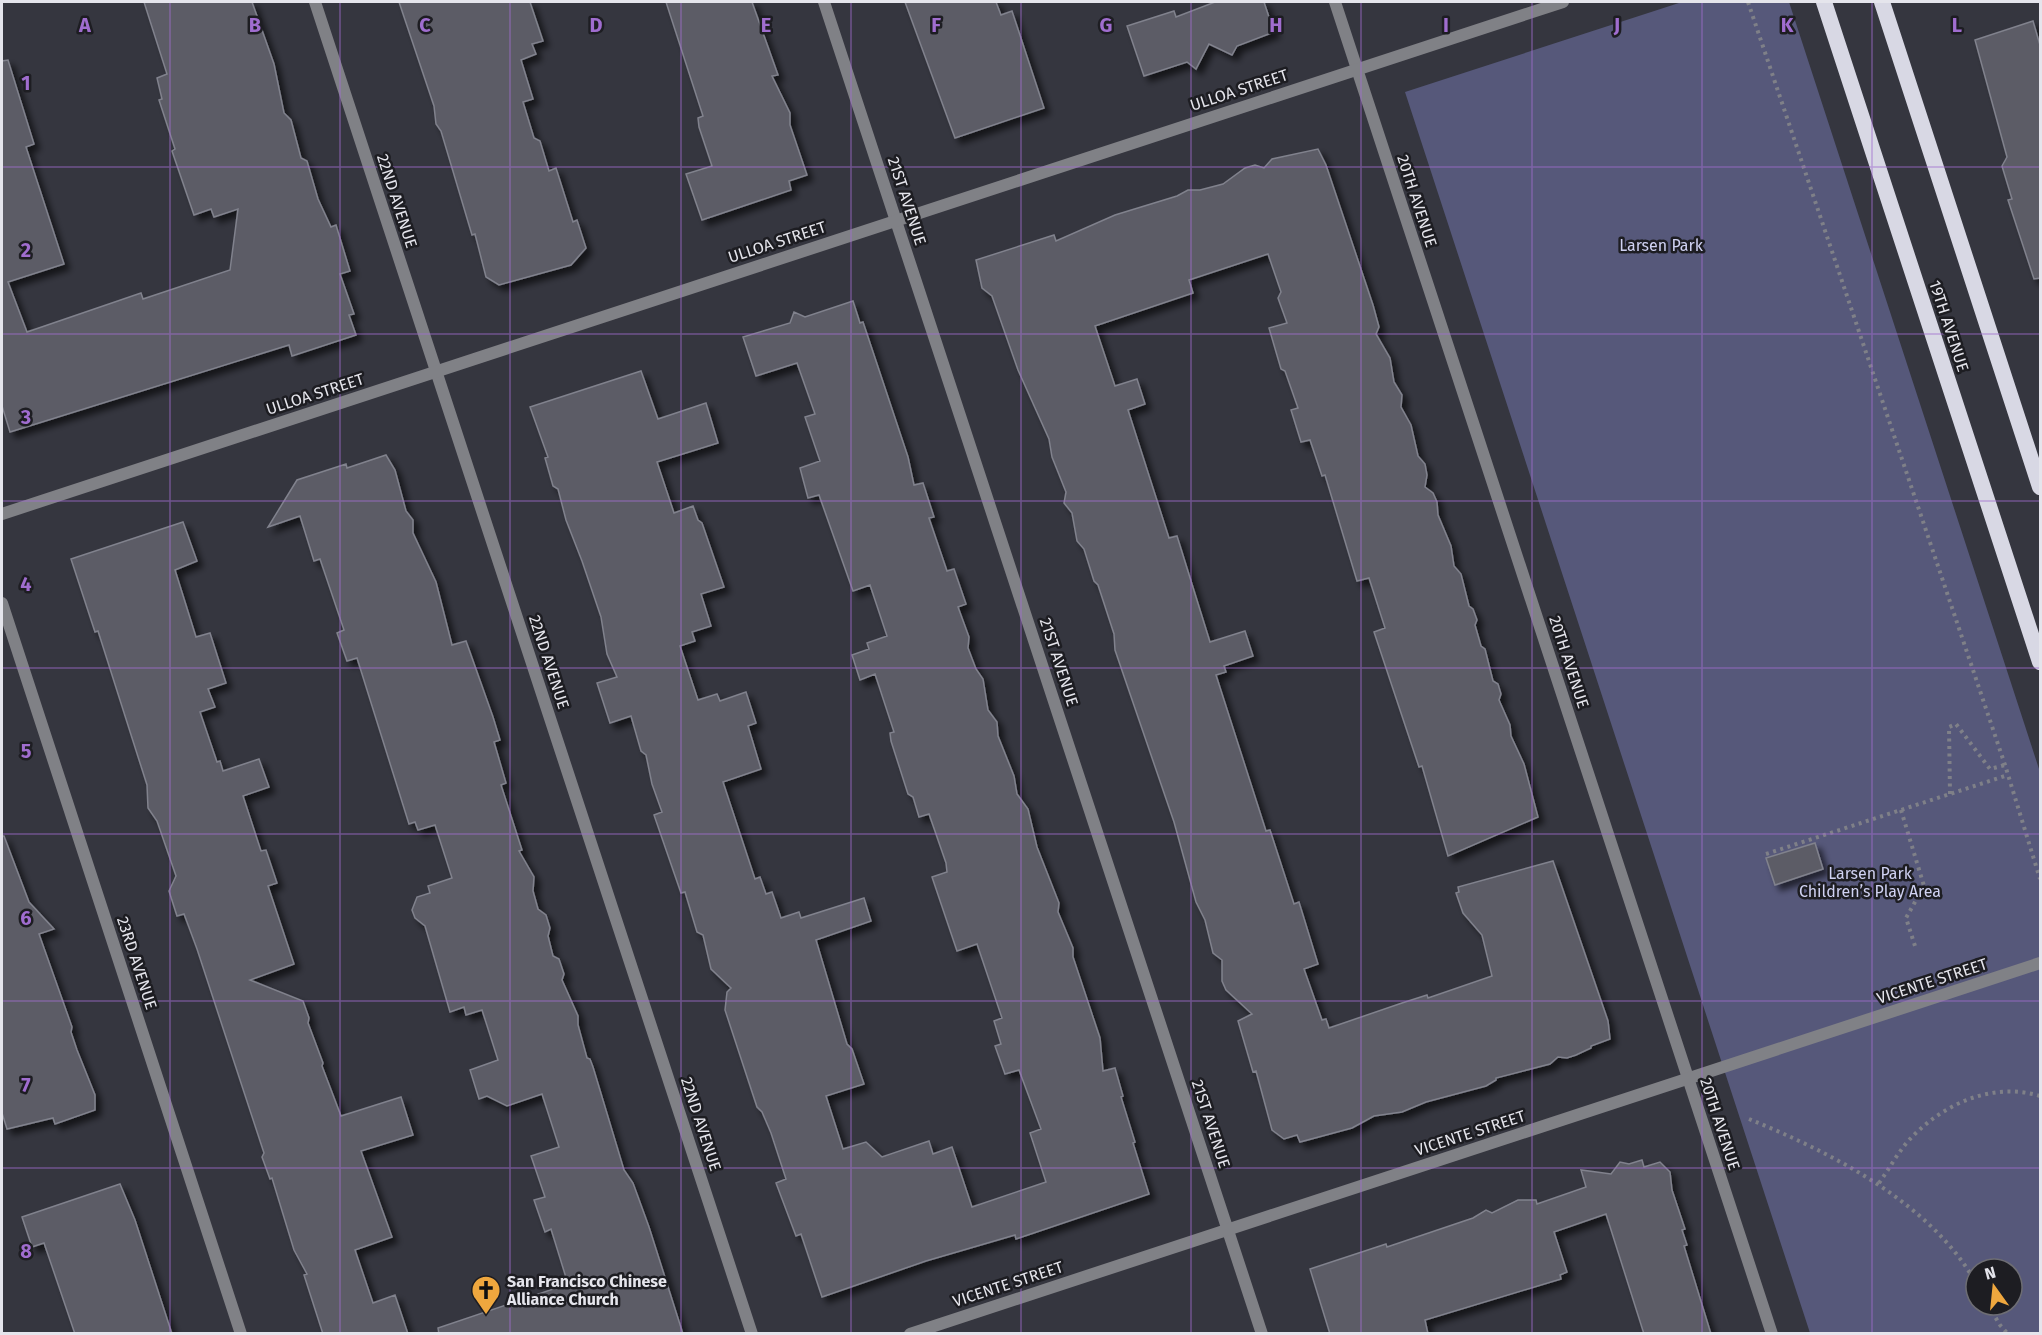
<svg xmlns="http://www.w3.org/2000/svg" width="2042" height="1335" viewBox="0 0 2042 1335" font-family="'Fira Sans',sans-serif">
	<defs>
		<filter id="shadow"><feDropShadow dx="5.5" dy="5.5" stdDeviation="3" flood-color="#0009"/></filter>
	</defs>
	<rect width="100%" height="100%" fill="#35363f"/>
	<!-- green -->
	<path fill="#56587a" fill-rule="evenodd" d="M1682 2H1789L2040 772V1333H1810L1405 92ZM1976 1269H2012V1305H1976Z"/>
	<!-- building -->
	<g fill="#5b5c66" stroke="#81828d" stroke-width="1.5" filter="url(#shadow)">
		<path d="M144 2H252L274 64 284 113 291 120 301 158 307 161 318 199 331 227 336 225 350 271 340 274 354 314 349 315 356 335 292 356 289 345 10 432 2 406V61L8 60 34 144 26 147 64 264 8 282 27 332 141 293 143 299 230 270 238 209 214 217 211 209 194 215 172 151 175 149 159 100 162 99 157 78 167 74Z"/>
		<path d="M399 2H530L543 41 532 44 536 54 521 60 533 99 523 102 534 138 540 141 549 171 556 168 573 222 577 220 586 248 571 265 499 285 486 277 475 234 472 235 441 131 436 124 434 106Z"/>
		<path d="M666 2H752L778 75 772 76 790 113V125L807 175 789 181 791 190 702 220 686 174 712 166 699 127 698 118 703 116Z"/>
		<path d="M905 2H996L1001 15 1012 11 1044 108 955 138Z"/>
		<path d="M1215 2H1264L1274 32 1237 46 1232 55 1209 44 1196 69 1187 62 1144 76 1127 26 1174 11 1176 17Z"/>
		<path d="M2033 21 2040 45V278L2034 279 2008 200 2012 199 2002 166 2007 157 1975 40Z"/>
		<path d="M1318 149 1326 165 1373 305 1379 327 1376 334 1390 358 1394 382 1402 395 1401 407 1411 425 1418 456 1425 464 1427 475 1425 487 1433 493 1437 502 1438 515 1451 546 1454 566 1461 574 1469 606 1473 609 1477 620 1475 625 1481 646 1485 649 1493 681 1498 684 1501 694 1499 700 1510 725 1511 736 1524 764 1538 817 1448 856 1422 766 1419 767 1374 632 1385 628 1369 578 1357 581 1325 475 1322 476 1310 440 1301 442 1291 410 1298 408 1285 371 1281 369 1269 328 1287 323 1278 298 1281 292 1268 254 1189 280 1193 293 1095 326 1115 386 1137 379 1145 404 1128 410 1169 538 1177 536 1210 642 1245 631 1253 656 1224 666 1226 672 1216 675 1266 831 1270 830 1294 904 1299 902 1318 964 1304 969 1322 1020 1326 1019 1329 1028 1402 1003 1427 995 1428 998 1492 976 1482 935 1463 913 1456 893 1459 892 1458 887 1553 861 1608 1021 1610 1039 1591 1046V1048L1576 1055 1567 1058 1558 1057 1550 1064 1496 1078V1080L1486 1086 1426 1102 1402 1112 1374 1116 1352 1128 1300 1142 1297 1135 1284 1139 1272 1130 1256 1071 1253 1072 1238 1021 1252 1014 1226 990 1222 981V960L1213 953 1205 920 1196 902 1174 822 1115 650 1114 634 1098 585 1094 581 1084 549 1077 541 1072 513 1064 503 1066 492 1052 457 1049 439 1018 370 992 296 982 288 976 260 1054 235 1056 241 1115 215 1177 196 1188 190H1200L1223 184 1245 168 1255 165 1264 168 1272 159Z"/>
		<path d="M853 301 860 323 863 322 908 457 914 485 923 483 934 517 929 518 947 571 954 569 966 604 958 607 969 637 968 648 976 669 983 679 988 710 997 722 998 736 1014 776 1017 794 1028 809 1037 847 1059 903 1058 912 1073 948V957L1100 1038 1103 1071 1115 1068 1123 1096 1121 1097 1135 1142 1133 1143 1149 1194 1016 1239 1015 1235 926 1261 822 1297 801 1234 796 1236 776 1183 786 1179 771 1133 762 1112 757 1107 725 1010 727 992 731 988 711 969 703 935 697 932 685 892 681 893 654 815 662 812 652 784 646 755 641 751 631 716 610 723 597 683 617 677 607 654 601 617 582 561 566 520 558 489 553 486 545 458 548 457 530 407 641 371 658 419 706 403 718 443 657 462 674 513 693 506 698 520 702 523 724 587 701 594 711 626 692 632 695 641 680 646 698 700 717 694 720 701 746 692 756 723 748 726 761 769 723 782 755 879 760 877 766 894 772 892 781 918 799 912 801 918 864 898 871 921 816 940 847 1044 852 1049 864 1084 826 1096 843 1149 866 1142 882 1157 929 1141 933 1154 952 1147 972 1207 1046 1182 1030 1133 1041 1129 1019 1070 1005 1074 995 1046 1001 1044 994 1021 1002 1018 977 944 957 951 932 877 947 872 946 863 929 814 919 817 913 797 908 794 891 741 890 733 894 732 875 674 860 680 852 655 869 649 867 643 887 636 870 585 853 591 819 495 808 498 800 468 820 461 805 417 815 414 797 363 756 376 743 337 790 323 794 312 805 317Z"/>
		<path d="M386 455 395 470 406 511 413 520V533L436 582 452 645 466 641 493 717 500 740 494 742 506 783 501 785 522 850 519 851 534 877 533 891 538 909 546 915 550 928 548 936 553 956 559 959 564 974 562 980 578 1016V1025L587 1058 590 1059 593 1067 624 1170 633 1183 649 1227 683 1334H439L438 1328 568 1284 551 1229 545 1232 534 1200 545 1197 531 1156 559 1147 542 1094 507 1106 487 1096 479 1099 470 1070 498 1060 482 1010 466 1015 464 1007 450 1012 425 926 415 918 412 910 417 897 430 893 428 886 452 878 435 825 418 830 415 822 409 824 357 658 347 661 337 633 344 630 320 559 314 561 300 516 268 527 297 480 346 464 347 468Z"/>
		<path d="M183 522 197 561 175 570 196 637 210 633 226 683 208 689 215 707 200 712 217 762 220 761 223 771 259 759 269 787 243 796 261 851 266 850 277 883 268 886 294 964 250 980 303 1001 309 1018 308 1023 323 1063 322 1066 341 1116 401 1097 413 1135 361 1151 392 1237 355 1250 373 1303 395 1295 408 1334H323L304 1275 307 1274 294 1250 272 1178 270 1179 262 1157 264 1153 197 949 184 914 177 916 169 891 176 876 157 821 148 808 147 785 98 631 95 632 71 559Z"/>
		<path d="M2 836H4L29 902 54 929 39 934 72 1027 71 1032 77 1050 95 1095V1110L55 1124 53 1118 7 1129 2 1113Z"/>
		<path d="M1815 843 1823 869 1775 885 1766 858Z"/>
		<path d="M1642 1160 1644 1167 1660 1162 1670 1172 1672 1190 1685 1229 1682 1230 1687 1245 1684 1246 1711 1334H1644L1606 1214 1554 1232 1567 1272 1560 1275 1561 1279 1425 1320 1428 1334H1330L1310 1269 1386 1244 1387 1247 1473 1218 1486 1210 1492 1213 1518 1200H1536L1537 1204 1586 1187 1581 1170 1611 1174 1620 1162 1629 1164Z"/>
		<path d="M120 1184 135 1220 172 1334H75L44 1243 32 1247 22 1217Z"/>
	</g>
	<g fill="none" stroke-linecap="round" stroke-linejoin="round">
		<!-- path -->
		<g stroke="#7f8088" stroke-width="4" stroke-dasharray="3 4.5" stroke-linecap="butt">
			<path d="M1748 2 2005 765 2040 879"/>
			<path d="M1950 794 1949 727 1956 724 1990 769 2005 765"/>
			<path d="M1901 810 1924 886 1906 918 1915 946"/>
			<path d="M1766 854 2008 775"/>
			<path d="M1749 1119C1832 1153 1931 1203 1976 1283"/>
			<path d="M1879 1183C1890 1168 1900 1148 1914 1135 1947 1102 1995 1082 2040 1096"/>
			<path d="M1988 1305 2000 1325 2008 1334"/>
		</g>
		<!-- minor -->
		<g stroke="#808186" stroke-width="12">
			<path d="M315 2 752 1334"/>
			<path d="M824 2 1262 1334"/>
			<path d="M1335 2 1772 1334"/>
			<path d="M2 514 1563 2"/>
			<path d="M2 603 241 1334"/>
		</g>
		<!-- tertiary -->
		<path stroke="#808186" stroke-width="12" d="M910 1334 2040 963"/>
		<!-- trunk -->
		<g stroke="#d8d8e4" stroke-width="16">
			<path d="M1824 2 2040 662"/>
			<path d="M1882 2 2040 487"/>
		</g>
	</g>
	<!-- grid -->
	<path fill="none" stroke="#a06dcf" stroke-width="1.5" stroke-opacity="0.55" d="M170 2V1334M340 2V1334M510 2V1334M681 2V1334M851 2V1334M1021 2V1334M1191 2V1334M1361 2V1334M1532 2V1334M1702 2V1334M1872 2V1334M2 167H2040M2 334H2040M2 501H2040M2 668H2040M2 834H2040M2 1001H2040M2 1168H2040"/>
	<!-- icons -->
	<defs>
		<g id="church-pin" transform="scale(1.5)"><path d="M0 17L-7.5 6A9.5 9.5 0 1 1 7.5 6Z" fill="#efa73e" stroke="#1d1d22"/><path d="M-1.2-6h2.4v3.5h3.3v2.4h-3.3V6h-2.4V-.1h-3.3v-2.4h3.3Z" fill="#111"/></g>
	</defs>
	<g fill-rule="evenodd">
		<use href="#church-pin" x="486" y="1290"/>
	</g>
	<g text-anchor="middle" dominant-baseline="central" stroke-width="5" stroke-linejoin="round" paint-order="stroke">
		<!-- street labels -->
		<g font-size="16" fill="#e5e5ec" stroke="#1d1d22">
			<text transform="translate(1239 90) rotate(-18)">ULLOA STREET</text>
			<text transform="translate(397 201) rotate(72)">22ND AVENUE</text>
			<text transform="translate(907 201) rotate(72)">21ST AVENUE</text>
			<text transform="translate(1417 201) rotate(72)">20TH AVENUE</text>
			<text transform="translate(777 242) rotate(-18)">ULLOA STREET</text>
			<text transform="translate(1949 326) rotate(72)">19TH AVENUE</text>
			<text transform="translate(315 394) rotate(-18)">ULLOA STREET</text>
			<text transform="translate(549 662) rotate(72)">22ND AVENUE</text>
			<text transform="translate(1059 662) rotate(72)">21ST AVENUE</text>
			<text transform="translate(1569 662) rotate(72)">20TH AVENUE</text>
			<text transform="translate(137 963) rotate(72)">23RD AVENUE</text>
			<text transform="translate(1932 981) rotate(-18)">VICENTE STREET</text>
			<text transform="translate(701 1124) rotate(72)">22ND AVENUE</text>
			<text transform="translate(1211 1124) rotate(72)">21ST AVENUE</text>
			<text transform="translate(1720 1124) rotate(72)">20TH AVENUE</text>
			<text transform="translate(1470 1133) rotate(-18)">VICENTE STREET</text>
			<text transform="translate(1008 1284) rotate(-18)">VICENTE STREET</text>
		</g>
		<!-- park labels -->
		<g font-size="16" fill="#d0d2f2" stroke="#1d1d22">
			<text x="1661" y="245">Larsen Park</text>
			<text x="1870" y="873">Larsen Park<tspan x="1870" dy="18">Children’s Play Area</tspan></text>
		</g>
		<!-- poi labels -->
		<g font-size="16" font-weight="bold" fill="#e5e5ec" stroke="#1d1d22" text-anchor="start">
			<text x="507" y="1281">San Francisco Chinese<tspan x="507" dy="18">Alliance Church</tspan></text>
		</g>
	</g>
	<g font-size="20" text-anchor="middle" font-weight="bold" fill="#a06dcf" stroke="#1d1d22" stroke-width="5" stroke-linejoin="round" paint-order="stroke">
		<text x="85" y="32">A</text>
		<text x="255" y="32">B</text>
		<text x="425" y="32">C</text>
		<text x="596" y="32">D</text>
		<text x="766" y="32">E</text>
		<text x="936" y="32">F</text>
		<text x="1106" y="32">G</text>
		<text x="1276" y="32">H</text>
		<text x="1446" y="32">I</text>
		<text x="1617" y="32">J</text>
		<text x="1787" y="32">K</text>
		<text x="1957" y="32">L</text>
		<text x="26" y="90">1</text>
		<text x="26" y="257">2</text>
		<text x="26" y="424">3</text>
		<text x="26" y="591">4</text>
		<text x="26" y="758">5</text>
		<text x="26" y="925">6</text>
		<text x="26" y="1092">7</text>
		<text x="26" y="1258">8</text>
	</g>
	<!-- border -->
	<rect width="2042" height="1335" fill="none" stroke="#e5e5ec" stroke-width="6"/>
	<!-- north arrow -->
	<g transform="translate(1994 1287) rotate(345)"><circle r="28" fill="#1d1d22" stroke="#6d6d73" stroke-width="1.5"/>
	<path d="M0-4.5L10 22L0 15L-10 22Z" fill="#efa73e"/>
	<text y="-9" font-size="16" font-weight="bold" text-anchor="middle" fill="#e5e5ec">N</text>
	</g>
</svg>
